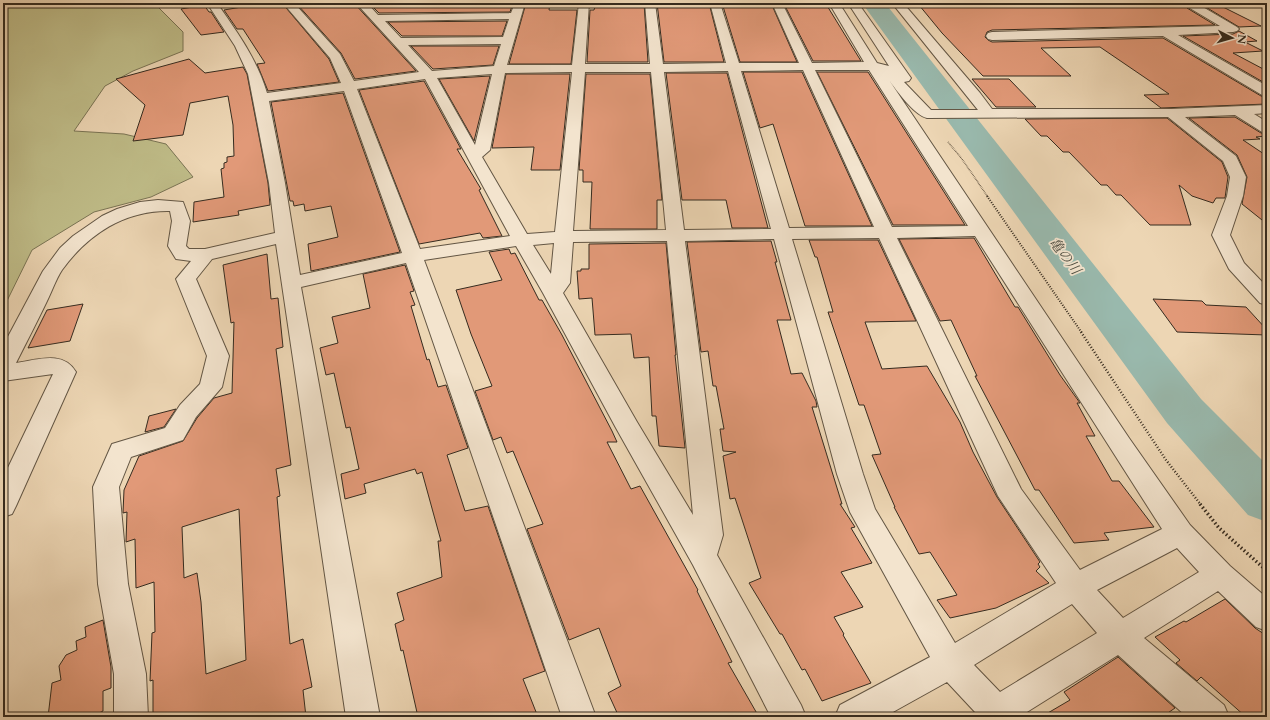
<svg xmlns="http://www.w3.org/2000/svg" width="1270" height="720" viewBox="0 0 1270 720" font-family="Cardo,'Noto Serif JP',serif">
	<rect width="100%" height="100%" fill="#edd6b4"/>
	<filter id="stains"><feTurbulence type="fractalNoise" baseFrequency=".005" numOctaves="4"/><feColorMatrix values="0 0 0 0 .2 0 0 0 0 .09 0 0 0 0 .02 0 0 0 .5 -.17"/></filter>
	<radialGradient id="worn" r=".72"><stop offset=".6" stop-color="#630" stop-opacity="0"/><stop offset="1" stop-color="#630" stop-opacity=".3"/></radialGradient>
	<!-- green -->
	<path fill="#bfbc88" stroke="#7a7454" d="M3 3H154L183 32V51L133 71 105 86 74 131 124 134 166 144 193 177 151 197 94 212 32 250 3 309Z"/>
	<g fill="none" stroke-linecap="round" stroke-linejoin="round">
		<!-- river -->
		<path fill="#99b9ad" fill-rule="evenodd" d="M862 3H885L1201 399 1267 465V522L1248 515 1167 423Z"/>
	</g>
	<!-- building -->
	<g fill="#e19978" stroke="#352b1f" fill-rule="evenodd">
		<path d="M265 3H282L329 59 339 82 268 91 257 64 265 63 243 29H237L224 10Z"/>
		<path d="M296 3H325L327 6 354 3 416 71 355 79 341 53Z"/>
		<path d="M375 3H513L510 12 379 13 372 6Z"/>
		<path d="M526 3H550L549 10H577L571 64H509Z"/>
		<path d="M596 3H644L648 62H587L590 10H594Z"/>
		<path d="M657 3H709L724 62H664Z"/>
		<path d="M722 3H771L797 62H740Z"/>
		<path d="M984 3H1186L1187 8 1215 25 992 30 987 32 985 37 988 40 992 42 1163 38 1261 96 1267 97V104L1161 108 1144 95 1169 94 1100 47 1041 48 1071 76H983L942 33 919 5Z"/>
		<path d="M1199 3H1215L1261 26 1239 27Z"/>
		<path d="M784 4H826L861 61H813Z"/>
		<path d="M204 5 209 12H211L224 32 201 35 181 9Z"/>
		<path d="M507 21 502 36H402L388 22Z"/>
		<path d="M1239 31 1257 41 1245 42 1263 51 1233 53 1267 71V82H1263L1183 36 1233 34Z"/>
		<path d="M411 46H499L493 65 433 69Z"/>
		<path d="M189 59 205 73 243 67 247 74 268 183 270 205 238 211 239 215 193 222 194 202 224 197 221 169 224 168V163L227 162V157L234 156 233 125 228 96 190 103 183 135 133 141 145 105 116 79Z"/>
		<path d="M743 72H802L872 226H805L773 124 760 128Z"/>
		<path d="M817 72H868L965 225H893Z"/>
		<path d="M666 73H727L768 228H732L726 200H682Z"/>
		<path d="M506 74H570L560 170H531L534 147 492 148Z"/>
		<path d="M586 74H650L662 200H657V229H590L592 182H583V170H579Z"/>
		<path d="M490 76 474 141 439 79Z"/>
		<path d="M972 79H1009L1036 107H996Z"/>
		<path d="M424 81 461 149H457L481 189 479 190 502 236 483 238 480 233 419 244 359 90Z"/>
		<path d="M343 93 400 252 311 271 308 244 338 237 331 206 305 211 304 204 294 206 293 201H290L271 102Z"/>
		<path d="M1235 117 1261 133 1267 134V136L1256 137 1260 139 1243 140 1267 156V224L1242 204 1247 177 1237 155 1189 118Z"/>
		<path d="M1167 118 1222 162 1228 177 1225 198H1216L1213 203 1192 196 1179 185 1191 225H1150L1121 195H1116L1107 185H1101L1069 152H1063L1047 136H1041L1025 119Z"/>
		<path d="M974 238 1015 307H1018L1060 375 1080 403H1077L1095 436H1086L1112 481H1119L1154 527 1104 533 1109 540 1074 543 1039 490H1035L975 376H977L951 320 940 321 899 239Z"/>
		<path d="M809 240H878L916 321 865 322 882 369 927 366 960 422 973 452 997 497 1040 562 1038 564 1040 567 1036 571 1049 583 996 608 950 618 937 600 957 595 930 552 919 554 894 507H895L872 455 881 454 864 405H859L828 312H833L817 257H815Z"/>
		<path d="M771 241 777 262H775L791 320H777L791 374 802 373 816 401 817 407H812L842 504H840L855 527 851 528 872 563 841 572 863 607 834 617 844 634 843 635 871 683 822 701 805 669 802 670 782 634H780L749 583 761 578 735 498 730 499 723 456 736 452 723 451 720 429H724L716 386H713L708 351 701 352 687 242Z"/>
		<path d="M666 243 676 355H675L685 448 659 446 656 416H652L649 357 634 358 631 334 595 335 592 298 579 299 577 271H581V269H589V244Z"/>
		<path d="M509 249 511 254 515 253 539 300H542L562 335 612 431 617 442H607L631 489 640 486 698 590 697 591 732 662 728 663 759 717H619L608 693 621 686 599 628 569 640 527 529 543 524 513 451 507 453 501 437 493 440 475 391 492 386 471 334 456 290 502 280 489 252Z"/>
		<path d="M267 254 271 299 278 298 283 347 276 349 291 465 276 469 280 496 277 497 290 644 303 639 312 687 303 690 306 717H153V680L150 681 152 633 155 632 154 582 136 588 135 539 126 542 127 512 123 513 124 490 139 456 183 441 197 418 214 398 232 393 234 322 231 323 223 265ZM239 509 246 660 206 674 201 602 197 573 184 578 182 527Z"/>
		<path d="M405 265 414 291 410 292 415 305 411 306 427 360 429 359 438 387 446 385 468 448 447 455 465 511 488 506 545 671 523 679 538 717H418L403 650 401 651 395 624 404 620 397 593 442 577 438 541H441L422 472 417 474 415 469 364 484 366 493 345 499 341 474 359 469 350 427 346 428 334 373 326 375 320 348 338 343 332 317 370 308 363 274Z"/>
		<path d="M1153 299 1202 301 1206 305 1246 307 1267 330V335L1177 332Z"/>
		<path d="M83 304 70 341 28 348 47 310Z"/>
		<path d="M176 409 164 427 145 432 149 416Z"/>
		<path d="M1225 599 1255 628 1267 636V717H1246L1201 677 1197 681 1176 663 1180 660 1155 637 1184 621 1186 622Z"/>
		<path d="M103 620 111 667V688L103 691V711L91 717H48L52 683 61 680 59 666 66 655 77 650 76 641 86 637 85 627Z"/>
		<path d="M1118 657 1175 708 1162 717H1041L1070 700 1064 692Z"/>
	</g>
	<g fill="none" stroke-linecap="round" stroke-linejoin="round">
		<!-- minor casing -->
		<g stroke="#635644" stroke-width="2">
			<g id="minor">
				<path d="M207 3H217C237 32 257 59 267 93L341 83 330 58 283 3H294L340 54 354 81 419 72 356 3H367L378 15 511 13 515 3H525L507 65H572L579 3H589L585 64H650L645 3H655L663 64 726 63 710 3H720L739 63H799L772 3H782L812 63 864 62 829 3H839L877 63 889 66 848 3H858L911 78 909 81 904 82 931 110H978L892 3H903L980 93 992 109H1171L1267 105V113L1254 114 1267 122V133L1262 132 1235 115 1185 117 1236 156 1246 177 1243 196 1230 235 1244 263 1267 287V305L1260 303 1229 269 1212 235 1227 196 1230 177 1223 161 1168 117 927 118C914 115 897 91 889 80L1129 438 1190 525 1230 566 1267 598V631L1256 627 1218 591 1144 638 1224 705 1229 717H1187L1118 655 1019 717H972L975 712 947 682 884 717H835L840 705 930 657 850 512 837 474 774 239 685 241 723 535 717 555 801 705 806 717H771L693 565 616 428 543 293 516 246 424 260 596 717H562L406 263 301 287 380 717H346L276 244 212 259 196 279 229 356 222 387 196 417 183 440 131 457 119 487 128 584 146 674 148 717H114V674L98 584 93 487 112 444 165 428 180 405 200 384 207 356 176 279 191 261 176 259 168 246 172 221 170 211C125 210 88 234 62 270 56 279 52 291 47 301 37 322 26 343 16 363 38 360 63 350 76 372L16 506 12 514 3 517V478L53 374 3 381V346L43 271 60 248 73 236 102 216 117 209 140 202 158 200 183 202 190 221 186 246 189 249H205L275 233 269 183 248 74 235 46ZM509 19 503 37 401 38 385 21ZM501 44 494 66 432 71 408 45ZM803 70 874 227 789 228 741 71ZM815 70H869L968 226 892 227ZM728 71 771 229 684 230 664 72ZM572 72 555 232 527 234 482 157 490 150 505 73ZM585 72H651L666 230 573 231ZM492 74 475 145 437 78ZM425 79 510 236 420 249 357 89ZM344 91 402 253 300 275 285 183 269 101ZM975 236 1162 529 1080 570 1021 489 897 238ZM879 238 998 496 1056 583 955 643 875 509 863 474 792 239ZM667 241 693 515 637 422 563 293 570 283 573 242ZM554 243 551 274 533 245ZM1177 548 1199 572 1123 618 1097 590ZM1072 604 1097 633 1000 692 974 665Z"/>
				<path d="M1188 3H1196L1237 27 1239 29 1237 31 1233 32 1178 35 1267 86V96L1262 95 1163 36 992 40 988 39 986 36 988 33 992 32 1220 26 1188 7 1187 5Z"/>
			</g>
		</g>
		<!-- path-far3 -->
		<path stroke="#352b1f" stroke-width="1.5" stroke-dasharray="0.5 1" stroke-linecap="butt" d="M948 142 962 159 988 197"/>
		<!-- path-far2 -->
		<path stroke="#352b1f" stroke-width="2" stroke-dasharray="1 1.5" stroke-linecap="butt" d="M987 196 1082 333"/>
		<!-- path-far1 -->
		<path stroke="#352b1f" stroke-width="2.5" stroke-dasharray="1 2" stroke-linecap="butt" d="M1081 332 1166 460 1201 505"/>
		<!-- path -->
		<path stroke="#352b1f" stroke-width="3.5" stroke-dasharray="1.5 2.5" stroke-linecap="butt" d="M1200 504 1219 528 1267 571"/>
		<!-- minor -->
		<use href="#minor" fill="#f3e4ce" fill-rule="evenodd"/>
	</g>
	<g text-anchor="middle" dominant-baseline="central" stroke-width="3.5" stroke-linejoin="round" paint-order="stroke">
		<!-- water labels -->
		<g font-size="14" font-style="italic" fill="#4e4e42" stroke="#f3e4ce">
			<text transform="translate(1065 256) rotate(53)">亀の川</text>
		</g>
	</g>
	<!-- margin -->
	<rect width="1270" height="720" fill="none" stroke="#edd6b4" stroke-width="16"/>
	<rect x="4" y="4" width="1262" height="712" fill="none" stroke="#352b1f" stroke-width="2"/>
	<rect x="8" y="8" width="1254" height="704" fill="none" stroke="#352b1f"/>
	<!-- north arrow -->
	<g transform="translate(1232 38) rotate(96)" stroke="#f3e4ce" stroke-width="3" paint-order="stroke">
	<path d="M0-3L7 15L0 10L-7 15Z" fill="#352b1f"/>
	<text y="-6" font-size="11" font-weight="bold" text-anchor="middle" fill="#352b1f">N</text>
	</g>
	<rect width="100%" height="100%" filter="url(#stains)"/>
	<rect width="100%" height="100%" fill="url(#worn)"/>
</svg>
